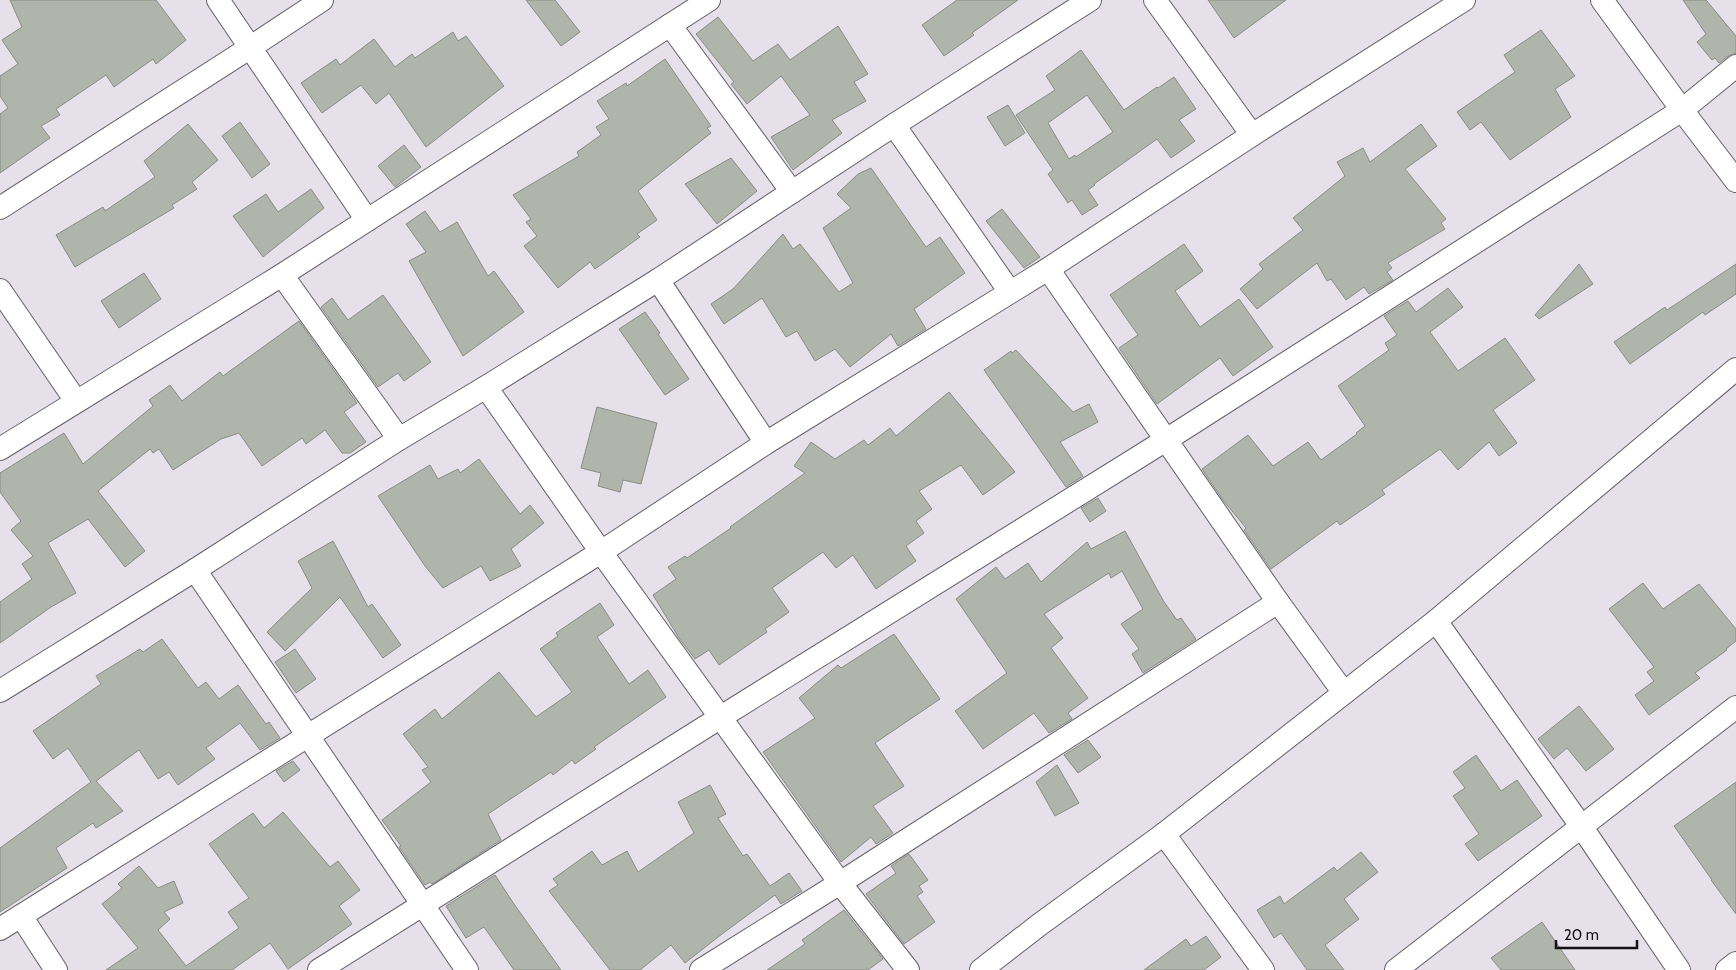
<svg xmlns="http://www.w3.org/2000/svg" width="1736" height="970" viewBox="0 0 1736 970" font-family="Cabin,sans-serif">
	<rect width="100%" height="100%" fill="#e6e0ea"/>
	<!-- building -->
	<g fill="#afb5ab" stroke="#888d84" fill-rule="evenodd">
		<path d="M10 0H156L186 40 156 64 153 59 114 87 106 75 56 109 60 115 41 126 50 138 0 173V114L8 108 0 96V76L18 64 2 40 22 27Z"/>
		<path d="M526 0H555L580 32 561 46Z"/>
		<path d="M957 0H1018L972 33 974 35 944 56 922 25Z"/>
		<path d="M1208 0H1286L1234 38Z"/>
		<path d="M1683 0H1706L1736 36V53L1728 56 1719 63 1715 58 1712 60 1697 42 1706 34Z"/>
		<path d="M718 17 753 61 778 44 790 60 838 26 868 74 854 82 866 101 832 120 842 133 793 170 771 137 810 115 781 76 747 104 731 84 734 82 696 34Z"/>
		<path d="M1541 30 1575 76 1555 89 1571 117 1510 160 1481 122 1470 130 1457 112 1515 72 1504 55Z"/>
		<path d="M453 32 458 41 466 36 504 86 426 147 389 93 376 104 361 85 322 113 301 83 336 59 340 65 374 39 395 67 412 54 415 58Z"/>
		<path d="M1081 50 1124 110 1157 87 1158 88 1174 77 1196 109 1179 120 1195 141 1171 158 1157 139 1094 184 1095 185 1088 190 1098 205 1082 215 1072 200 1068 203 1048 174 1053 170 1016 115 1055 90 1046 76ZM1087 95 1113 132 1076 157 1075 155 1069 159 1048 123Z"/>
		<path d="M665 59 711 126 707 128 711 133 638 191 657 220 637 234 640 237 595 269 590 262 558 288 524 246 537 236 526 222 531 219 513 195 579 156 577 152 601 135 596 127 609 119 597 101 626 83 627 86Z"/>
		<path d="M1008 105 1025 133 1005 146 987 117Z"/>
		<path d="M240 122 270 164 252 178 222 136Z"/>
		<path d="M188 124 218 160 192 182 197 189 172 205 174 208 75 267 56 235 103 207 105 211 155 177 144 161Z"/>
		<path d="M1421 124 1437 146 1405 169 1446 219 1441 223 1445 229 1388 263 1392 268 1387 272 1393 280 1369 294 1364 287 1346 300 1331 279 1327 281 1317 263 1257 309 1240 289 1263 269 1259 264 1303 230 1293 218 1345 176 1337 162 1363 148 1370 162Z"/>
		<path d="M404 145 421 167 395 187 378 166Z"/>
		<path d="M731 158 757 191 717 224 685 184Z"/>
		<path d="M871 168 926 247 940 237 965 273 914 309 926 329 898 346 891 334 850 367 835 349 815 361 797 331 786 337 762 298 724 324 711 304 733 289 783 234 793 249 800 244 839 292 853 283 823 228 851 208 837 194 858 174Z"/>
		<path d="M311 189 324 208 263 257 233 216 266 194 278 212Z"/>
		<path d="M1002 209 1040 257 1024 268 986 221Z"/>
		<path d="M425 211 440 232 457 222 488 276 494 271 524 312 463 356 409 261 426 252 406 224Z"/>
		<path d="M1184 244 1203 271 1175 291 1200 327 1239 299 1273 347 1233 376 1220 358 1157 404 1119 348 1138 335 1110 295Z"/>
		<path d="M1579 264 1593 284 1539 319 1535 315Z"/>
		<path d="M1736 264V294L1705 315 1703 312 1630 364 1614 342 1665 307 1667 310Z"/>
		<path d="M144 273 161 299 119 328 101 301Z"/>
		<path d="M1448 288 1463 307 1430 332 1458 371 1505 338 1535 380 1493 410 1517 443 1499 456 1489 442 1458 470 1440 449 1382 490 1385 494 1340 525 1337 521 1271 569 1244 530 1246 528 1223 500 1202 469 1248 435 1273 466 1308 442 1321 460 1357 434 1356 433 1365 426 1338 386 1389 350 1385 343 1397 335 1384 316 1408 301 1416 312Z"/>
		<path d="M383 295 431 362 404 381 398 373 378 387 321 307 332 298 348 320Z"/>
		<path d="M645 312 660 333 658 334 689 379 665 395 619 329Z"/>
		<path d="M299 321 357 403 344 412 366 442 350 453H342L325 430 306 444 302 438 262 466 239 433 221 439 173 470 159 449 153 453 150 449 98 491 145 551 125 567 88 519 48 543 76 593 51 607 0 643V602L32 579 22 564 33 556 11 530 21 521 0 492V473L64 433 83 464 153 406 149 400 170 385 182 401 220 372 223 376Z"/>
		<path d="M1016 350 1073 412 1089 404 1098 422 1060 442 1083 476 1066 487 984 370 1011 351 1012 353Z"/>
		<path d="M949 392 1015 472 983 495 961 465 919 491 932 509 916 521 924 533 906 546 916 561 876 589 853 555 836 568 823 552 772 588 789 612 765 629 767 632 719 665 709 650 695 659 679 638 653 595 676 579 668 567 685 556 687 558 731 528 730 527 805 473 794 466 811 442 835 459 864 440 868 445 890 428 896 436Z"/>
		<path d="M597 407 657 423 641 484 623 480 620 492 598 486 601 473 581 468Z"/>
		<path d="M479 459 520 514 530 505 544 523 511 549 521 566 490 581 481 566 443 588 425 566 378 496 430 465 438 479 458 469 460 473Z"/>
		<path d="M1098 498 1106 511 1090 522 1081 508Z"/>
		<path d="M1125 531 1164 602 1177 620 1181 618 1196 639 1143 673 1132 654 1139 649 1121 624 1143 609 1122 571 1111 578 1109 573 1044 614 1063 638 1051 648 1088 698 1068 713 1072 719 1049 733 1034 713 983 749 955 711 1007 673 956 599 996 567 1005 579 1028 563 1041 582 1087 542 1091 549Z"/>
		<path d="M333 541 368 607 372 604 401 645 383 658 340 597 285 651 267 632 312 588 298 561Z"/>
		<path d="M1643 583 1663 609 1699 584 1736 629V641L1726 649 1727 650 1695 673 1700 678 1649 715 1635 695 1654 681 1647 672 1654 667 1609 609Z"/>
		<path d="M600 603 614 625 597 637 629 684 648 670 666 697 594 747 596 749 575 764 572 760 553 775 551 772 488 814 501 840 432 884 430 882 425 885 399 847 401 846 382 820 431 782 422 770 428 767 403 734 435 709 442 719 499 672 536 717 572 692 540 649 558 636 556 633Z"/>
		<path d="M894 634 940 699 875 743 904 786 873 806 893 833 876 844 871 837 841 862 763 752 815 718 799 698 838 665 841 668Z"/>
		<path d="M162 639 198 688 206 682 219 699 238 685 266 724 269 722 280 738 260 750 240 723 206 748 215 759 178 785 169 772 158 779 139 750 96 781 123 811 96 828 93 823 56 848 67 868 0 912V848L91 782 68 748 53 759 33 731 101 684 96 676 140 649 143 652Z"/>
		<path d="M295 649 316 679 296 693 275 662Z"/>
		<path d="M1579 706 1614 749 1586 771 1567 748 1554 759 1538 739Z"/>
		<path d="M1088 740 1101 757 1078 773 1064 755Z"/>
		<path d="M1476 755 1501 791 1517 780 1542 816 1478 861 1465 844 1479 834 1453 796 1465 788 1453 772Z"/>
		<path d="M293 761 300 770 284 782 276 771Z"/>
		<path d="M1057 765 1079 803 1055 816 1036 782Z"/>
		<path d="M1736 782V914L1711 880H1712L1674 826Z"/>
		<path d="M710 785 726 814 718 818 743 856 747 854 770 886 789 873 802 891 781 904 775 895 722 934 685 963 671 945 640 970H610L549 891 558 885 553 879 592 851 602 865 627 851 638 872 694 833 678 802Z"/>
		<path d="M283 812 330 867 338 861 360 890 339 906 352 924 288 969 270 943 232 970H106L138 948 102 904 122 888 118 884 139 866 158 888 174 881 183 903 164 912 170 919 158 930 186 966 239 928 228 912 249 898 209 844 253 813 264 828Z"/>
		<path d="M1361 852 1378 872 1344 899 1359 919 1325 945 1344 970H1307L1281 933 1274 938 1257 910 1280 896 1284 904 1334 867 1337 871Z"/>
		<path d="M909 854 928 880 919 886 923 892 917 896 935 922 904 944 866 894 896 873 891 866Z"/>
		<path d="M495 875 514 904 561 970H514L484 927 466 938 446 906Z"/>
		<path d="M844 910 883 959 868 970H767L805 944 802 940Z"/>
		<path d="M1542 922 1575 970H1501L1491 958Z"/>
		<path d="M1206 936 1221 957 1204 970H1144L1186 939 1191 946Z"/>
	</g>
	<g fill="none" stroke-linecap="round" stroke-linejoin="round">
		<!-- minor casing -->
		<g stroke="#645f68" stroke-width="24">
			<g id="minor">
				<path d="M218 0 367 220"/>
				<path d="M1155 0 1252 135"/>
				<path d="M1602 0 1682 110 1736 181"/>
				<path d="M670 25 792 192"/>
				<path d="M894 125 1010 292"/>
				<path d="M0 208 251 47 322 0"/>
				<path d="M282 275 399 439"/>
				<path d="M658 280 766 443"/>
				<path d="M0 290 76 401"/>
				<path d="M486 387 601 552 840 883 908 970"/>
				<path d="M0 449 282 275 709 0"/>
				<path d="M195 570 467 970"/>
				<path d="M1278 602 1344 693"/>
				<path d="M1436 621 1581 826 1679 970"/>
				<path d="M0 691 195 570 399 439 486 387 658 280 894 125 1090 0"/>
				<path d="M1164 834 1263 970"/>
				<path d="M21 916 56 970"/>
				<path d="M0 929 601 552 766 443 1048 269 1252 135 1464 0"/>
				<path d="M319 970 721 717 1166 440 1682 110 1736 66"/>
				<path d="M701 970 840 883 1278 602 1048 269"/>
				<path d="M981 970 1039 925 1164 834 1436 621 1736 369"/>
				<path d="M1396 970 1736 707"/>
				<path d="M1727 970 1736 963"/>
			</g>
		</g>
		<!-- minor -->
		<use href="#minor" stroke="#fff" stroke-width="22"/>
	</g>
	<!-- scale -->
	<path d="M1556 940v8h81v-8" fill="none" stroke="#141215" stroke-width="2.5"/>
	<text x="1564" y="940" font-size="15" fill="#141215" stroke="#e6e0ea" stroke-width="4" paint-order="stroke">20 m</text>
</svg>
